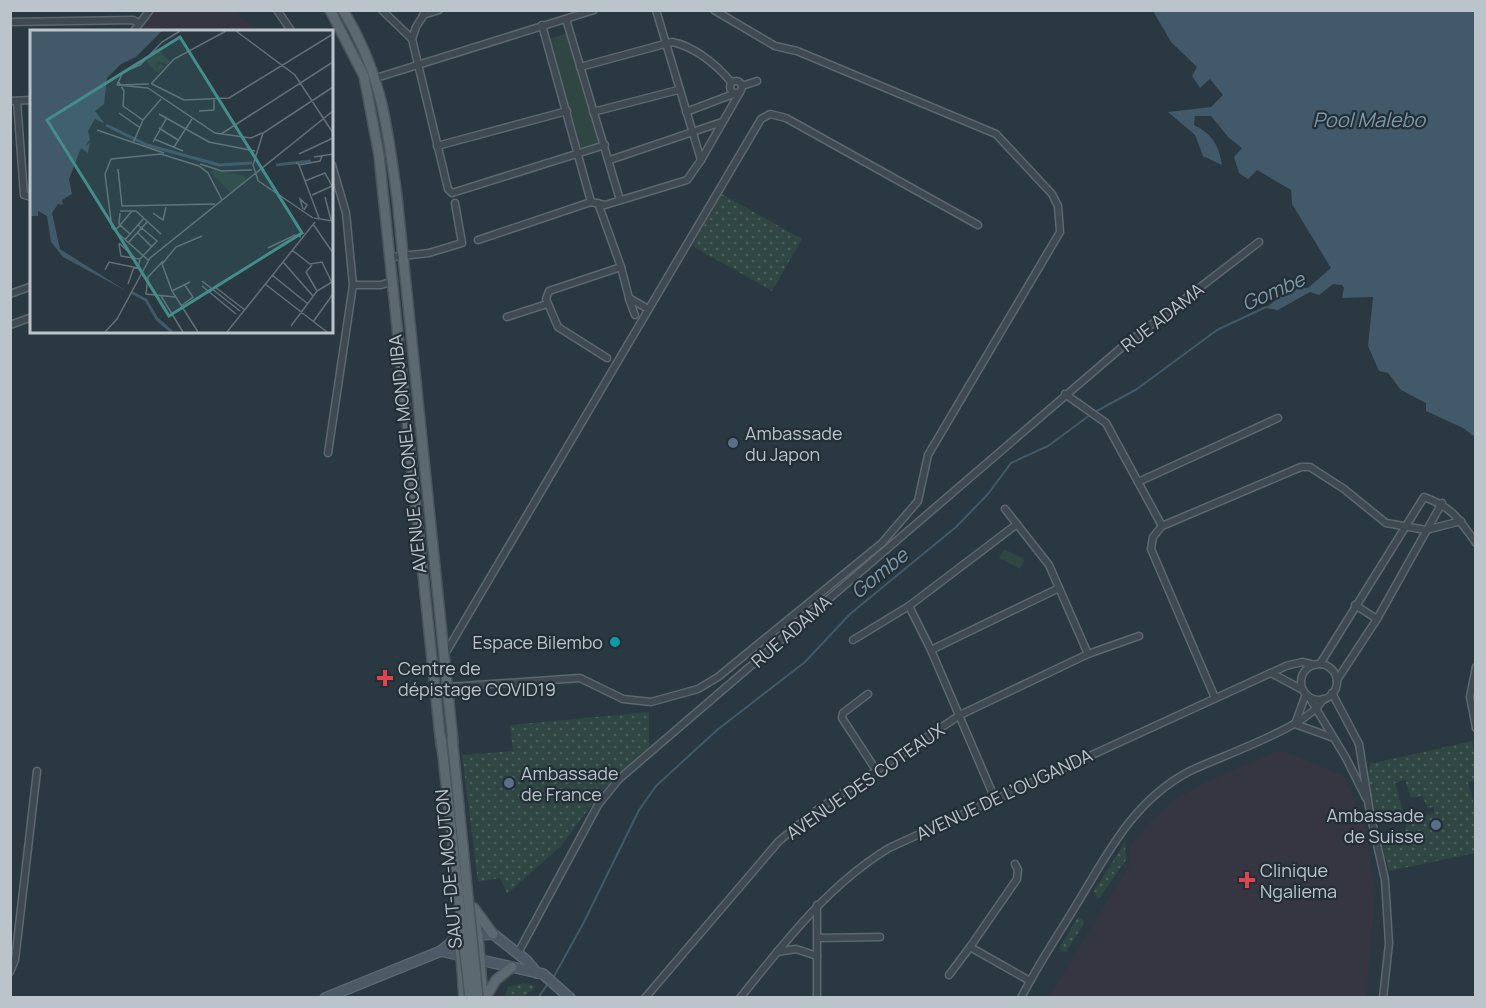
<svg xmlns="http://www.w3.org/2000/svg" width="1486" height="1008" viewBox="0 0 1486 1008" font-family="Manrope,sans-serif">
	<defs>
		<pattern id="grass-dots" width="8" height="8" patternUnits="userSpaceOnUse" patternTransform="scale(1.5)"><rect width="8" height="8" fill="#2f4643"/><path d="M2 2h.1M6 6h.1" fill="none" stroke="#4b5f5d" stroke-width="1.8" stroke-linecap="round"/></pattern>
	</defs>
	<rect width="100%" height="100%" fill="#2a3841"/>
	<!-- medical -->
	<g fill="#363643">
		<path d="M154 11H235L255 31H138Z"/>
		<path d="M1281 750 1344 776 1364 822 1375 893 1366 997H1049L1129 866 1131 846 1145 827 1174 800 1201 784Z"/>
	</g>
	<!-- grass -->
	<g fill="url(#grass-dots)">
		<path d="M722 194 802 239 772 291 692 246Z"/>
		<path d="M649 712V751L605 787 561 846 507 894 500 878 478 882 462 755 513 751 510 725Z"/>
		<path d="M1472 741 1475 754V780L1468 782 1475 809V853L1389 871 1382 844 1404 837 1407 821 1434 813V807L1428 808 1422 796 1411 798 1405 780 1395 783 1405 817 1378 822 1367 784 1370 764Z"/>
		<path d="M1125 842 1126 860 1098 900 1094 891Z"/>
		<path d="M1078 917 1083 919 1084 923 1067 951 1062 952 1059 948Z"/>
		<path d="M523 983 536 986 524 997H505L508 987Z"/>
	</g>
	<!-- pitch -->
	<g fill="#2f4643">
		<path d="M567 33 599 143 581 148 549 39Z"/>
		<path d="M1004 549 1025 559 1020 569 999 558Z"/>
	</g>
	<!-- water -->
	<path fill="#415968" d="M1153 11H1475V437L1463 428 1426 411V403L1401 390 1388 373 1379 371 1368 346 1373 297 1342 298 1344 288 1342 285 1333 284 1319 295 1310 292 1278 310 1265 308 1291 289 1308 288 1331 268 1292 204 1291 190 1257 170 1248 179 1239 173 1234 157 1242 148 1229 138 1211 116H1195L1194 125C1212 134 1219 145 1222 165L1203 156 1195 135 1168 112 1211 107 1223 95 1210 79 1200 88 1192 76 1197 67 1171 42Z"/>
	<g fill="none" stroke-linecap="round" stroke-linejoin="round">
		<!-- stream -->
		<g stroke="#415968" stroke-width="2">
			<path d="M1095 412 1137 389 1217 330 1266 307"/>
			<path d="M553 978 583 924 639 810 656 786 717 730 805 662 850 614 956 527 988 494 1011 463 1048 446 1090 415"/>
			<path d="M538 998 549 982"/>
		</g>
		<!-- street casing -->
		<g stroke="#5c676f" stroke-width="9">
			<g id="street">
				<path d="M277 10 292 32"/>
				<path d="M382 10 412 39"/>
				<path d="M427 10 416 27 412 39 448 189 452 193 605 145"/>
				<path d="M656 10 701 160"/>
				<path d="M423 15 439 10"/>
				<path d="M566 19 620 200"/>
				<path d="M10 22 133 20 139 23"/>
				<path d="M542 25 591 202"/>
				<path d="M133 32 150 10"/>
				<path d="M580 67 672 42C694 46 717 65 731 82"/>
				<path d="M376 78 594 10"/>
				<circle cx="736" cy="87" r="6"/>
				<path d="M742 86 757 81"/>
				<path d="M10 101 32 100"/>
				<path d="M17 101 24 195 32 197"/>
				<path d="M593 112 678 90"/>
				<path d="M686 112 736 93"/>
				<path d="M437 146 567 111"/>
				<path d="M610 160 722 122"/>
				<path d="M598 203 621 267 629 298 648 309"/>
				<path d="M478 240 591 202 605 205 687 180 701 160 740 92"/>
				<path d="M392 257 429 253 462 243 455 203"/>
				<path d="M353 285H381L394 281"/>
				<path d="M10 294 32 286"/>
				<path d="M629 299 635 315"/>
				<path d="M507 317 547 304"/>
				<path d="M10 325 32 317"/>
				<path d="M607 358 558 327 546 299 549 291 621 267"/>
				<path d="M1065 394 1106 423 1162 526"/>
				<path d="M328 453 353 285 346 213 332 165"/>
				<path d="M1138 482 1278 418"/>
				<path d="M1005 509 1049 565 1088 654"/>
				<path d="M1355 605 1377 619"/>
				<path d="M909 606 931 650 995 799"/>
				<path d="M853 640 909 606 1017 524"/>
				<path d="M931 650 1059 588"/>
				<path d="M445 654 761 119 770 114 786 118 978 225"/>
				<path d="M1320 664 1424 497C1452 507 1459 519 1476 543"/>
				<circle cx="1319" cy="682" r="18"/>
				<path d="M1476 667 1470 697 1476 728"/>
				<path d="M1271 673 1303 690"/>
				<path d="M1337 680 1377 619 1442 503"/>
				<path d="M448 687 580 678 623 699 651 702 698 689 718 677 882 543 918 501 928 455 1060 232 1058 206 1052 194 996 134 797 51 775 46 714 10"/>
				<path d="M1332 693 1359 744 1370 813 1385 880 1389 943 1383 998"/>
				<path d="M868 694 843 713 842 718 876 770"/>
				<path d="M1309 697 1346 758 1366 798"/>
				<path d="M1215 698 1151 549 1153 537 1162 526 1301 467H1310L1344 489 1386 523 1426 530 1461 521"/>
				<path d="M1295 724 1331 737"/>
				<path d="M1295 724 1306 694"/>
				<path d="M1015 864 1018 870 1017 879 970 947 1030 981"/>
				<path d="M817 905V998"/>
				<path d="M818 938 880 937"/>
				<path d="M777 952 796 949 817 956"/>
				<path d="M518 953 598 805 619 779 1121 348 1259 242"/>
				<path d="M10 972 15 960 37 771"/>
				<path d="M949 975 970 947"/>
				<path d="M645 998 779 841 817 810 960 715 1088 654 1139 636"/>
				<path d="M740 998C785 942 827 886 889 848L1286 666 1302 662 1315 665"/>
				<path d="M1021 998C1037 966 1057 937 1075 907 1107 855 1132 802 1188 772 1218 757 1311 726 1323 699"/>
			</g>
		</g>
		<!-- secondary casing -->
		<g stroke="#5c676f" stroke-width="12">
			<g id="secondary">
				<path d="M441 951 543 974 570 998"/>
				<path d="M441 951 459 936 493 934 526 960 537 973"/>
				<path d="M325 998 441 951"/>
			</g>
		</g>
		<!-- primary casing -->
		<g stroke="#4b555e" stroke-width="12">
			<g id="primary">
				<path d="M330 10 364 76 379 155 441 745"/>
				<path d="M343 10C382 74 387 125 397 197L453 742"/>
				<path d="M474 908 493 934"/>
				<path d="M473 911 478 936 483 998"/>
				<path d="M460 941 464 998"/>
				<path d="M485 998 496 980 512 967"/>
			</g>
		</g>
		<!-- street -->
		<use href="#street" stroke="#3e4951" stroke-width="6"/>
		<!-- secondary -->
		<use href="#secondary" stroke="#4d5964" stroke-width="9"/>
		<!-- primary -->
		<use href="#primary" stroke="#5c6971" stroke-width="9"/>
		<!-- primary-bridge casing -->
		<g stroke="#4b555e" stroke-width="12" stroke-linecap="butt">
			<g id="primary-bridge">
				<path d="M452 737 478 998"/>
				<path d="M441 738 470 998"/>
			</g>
		</g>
		<!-- primary-bridge -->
		<use href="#primary-bridge" stroke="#5c6971" stroke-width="9"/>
	</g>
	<!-- markers -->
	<g fill="#5c6f8a" stroke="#232e37" stroke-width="2">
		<circle cx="733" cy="443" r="6"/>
		<circle cx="509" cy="783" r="6"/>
		<circle cx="1436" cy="825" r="6"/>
	</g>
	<circle fill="#0f9aa8" stroke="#232e37" stroke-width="2" cx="615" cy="642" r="6"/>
	<g fill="#e0444e" stroke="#232e37" stroke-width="2">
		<path d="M382 669h6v6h6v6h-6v6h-6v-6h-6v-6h6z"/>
		<path d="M1244 871h6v6h6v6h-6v6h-6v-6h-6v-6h6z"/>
	</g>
	<g text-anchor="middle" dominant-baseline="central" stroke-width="4.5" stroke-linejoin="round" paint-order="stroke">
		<!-- street labels -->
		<g font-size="18" fill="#bbc4cb" stroke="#232e37">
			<text transform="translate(1162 317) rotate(-38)">RUE ADAMA</text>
			<text transform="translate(407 454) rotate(-96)">AVENUE COLONEL MONDJIBA</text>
			<text transform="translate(791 631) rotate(-41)">RUE ADAMA</text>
			<text transform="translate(865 781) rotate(-35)">AVENUE DES COTEAUX</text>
			<text transform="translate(1004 794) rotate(-25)">AVENUE DE L’OUGANDA</text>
			<text transform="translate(448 869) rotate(-95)">SAUT-DE-MOUTON</text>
		</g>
		<!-- poi labels -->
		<g font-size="18" fill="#bbc4cb" stroke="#232e37" text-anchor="start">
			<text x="745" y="433">Ambassade<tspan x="745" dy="21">du Japon</tspan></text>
			<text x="603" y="642" text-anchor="end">Espace Bilembo</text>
			<text x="398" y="668">Centre de<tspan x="398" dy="21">dépistage COVID19</tspan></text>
			<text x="521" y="773">Ambassade<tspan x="521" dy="21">de France</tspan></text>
			<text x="1424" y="815" text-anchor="end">Ambassade<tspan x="1424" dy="21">de Suisse</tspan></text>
			<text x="1260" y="870">Clinique<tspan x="1260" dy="21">Ngaliema</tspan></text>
		</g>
		<!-- water labels -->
		<g font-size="20" font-style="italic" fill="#7f99aa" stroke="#232e37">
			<text x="1369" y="119">Pool Malebo</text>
			<text transform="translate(1273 291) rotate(-24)">Gombe</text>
			<text transform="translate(879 573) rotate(-39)">Gombe</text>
		</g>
	</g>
	<!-- overview -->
	<g transform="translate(30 30)">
		<rect width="303" height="303" fill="#2a3841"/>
		<path d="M127 18 140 32 137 35 128 31 126 37 131 34 134 37 127 43 116 31ZM185 139 215 146 216 151 201 163 180 142Z" fill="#2f4643"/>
		<path d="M0 1H132L106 27 91 34 77 48 74 74 65 81 75 94 65 89 58 101 60 109 55 117 60 112 58 123 51 118 39 149 42 164 32 170 33 175 28 174 22 183 30 219 98 262 33 227 21 212 17 186 8 181V186H0Z" fill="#415968"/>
		<path fill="none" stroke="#415968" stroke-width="3" d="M76 95 117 115 189 135 222 133M246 135 281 131M101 262 116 270 127 289 142 302"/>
		<path fill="none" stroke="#647078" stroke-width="1.5" d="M206 1 265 45 303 103M88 51 94 61 93 76 113 90 131 69M121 54 144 29 196 1M122 54 154 70 199 68 303 4M87 55 93 42 110 35 132 12 150 1M87 55 118 58M89 55 119 54M118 58 185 103 221 108 232 103M169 81 184 80V70M89 83 109 97M129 84 179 112 225 121M129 98 148 110M67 100 134 123M191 104 303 32M124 109 153 121M123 112 136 89M103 113 113 90M144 117 162 89M269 124 303 108M284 127 303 124M266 132 269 135 290 131 292 126M170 134 192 141 222 140M269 135 289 188M88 139 92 176 185 174M227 150 283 188M228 150 223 135 233 103 303 57M275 151 295 143 303 158M282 165 302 156M295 167 301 190M273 179 270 169 277 175 274 180M90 181H106L131 204M90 183 89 194 100 204M123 183 133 190 136 177M284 188 303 191M283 194 303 223M85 201 102 181M107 202 122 217M95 210 114 188M89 213 106 229M98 213 117 192M89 214 91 226 110 229M238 218 265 205 271 207M262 220 280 234 292 232 303 255M118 230 82 198 75 144 81 129 131 124 169 136 178 143 192 170M133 231 118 247 116 264 145 267M253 232 283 266M282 235 276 242 287 261M75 240 79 232 108 238 110 229 127 211 108 195M242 245 278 274M172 251 210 281M98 254 104 237M235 254 297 302M172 256 206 284M185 257 215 280M142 261 160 252M131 266 153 302M151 276 163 267 154 254M283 292 303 264M261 296 287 261 302 252M75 302 87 289 120 228 303 81M168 302 142 261 132 234 146 217 172 206M197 302 285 192"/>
		<path fill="#438d8a" fill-opacity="0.15" stroke="#438d8a" stroke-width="3" d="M150 7 272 203 139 286 17 90Z"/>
		<rect width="303" height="303" fill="none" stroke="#bbc4cb" stroke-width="3"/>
	</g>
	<!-- border -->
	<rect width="1486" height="1008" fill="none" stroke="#bbc4cb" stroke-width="24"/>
</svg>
